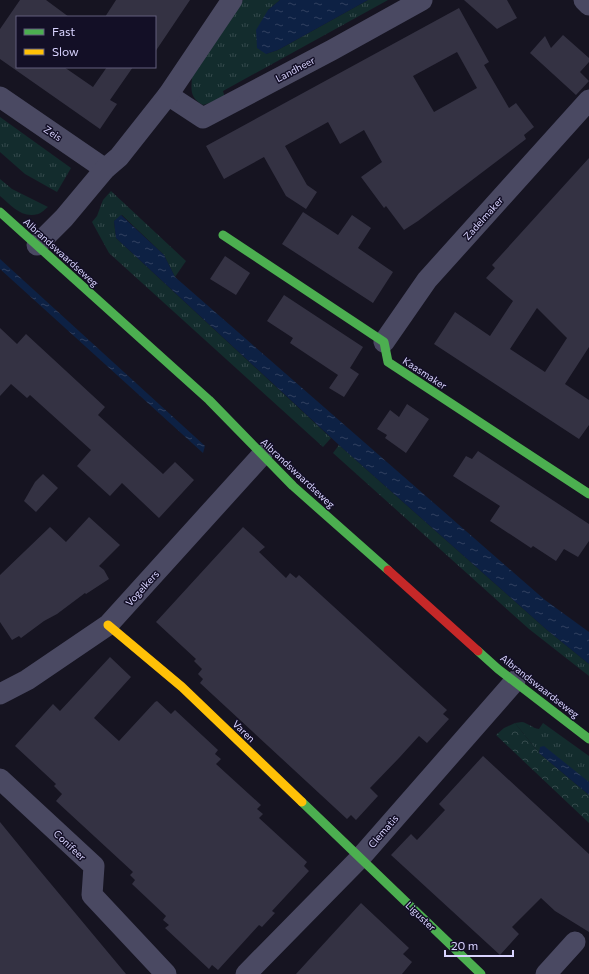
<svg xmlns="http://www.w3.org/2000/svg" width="589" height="974" viewBox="0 0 589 974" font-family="Commissioner,sans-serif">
	<defs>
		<pattern id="grass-tufts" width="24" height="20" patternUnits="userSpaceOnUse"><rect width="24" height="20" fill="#132c2d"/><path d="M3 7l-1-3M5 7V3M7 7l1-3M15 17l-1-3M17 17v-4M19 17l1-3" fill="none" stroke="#354a4c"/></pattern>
		<pattern id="forest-crowns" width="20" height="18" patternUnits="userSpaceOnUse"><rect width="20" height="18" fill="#132c2d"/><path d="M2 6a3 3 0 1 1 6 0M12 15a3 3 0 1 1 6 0" fill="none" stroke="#354a4c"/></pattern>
		<pattern id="water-ripples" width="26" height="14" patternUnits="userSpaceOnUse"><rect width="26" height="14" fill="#0d2144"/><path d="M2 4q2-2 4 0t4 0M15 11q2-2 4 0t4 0" fill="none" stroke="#304060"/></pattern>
	</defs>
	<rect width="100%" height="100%" fill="#161421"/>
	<!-- grass -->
	<g fill="url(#grass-tufts)">
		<path d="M243 0H280L268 10 266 54 278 50 368 0H388L223 91 225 98 203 105C190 98 191 91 192 77Z"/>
		<path d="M0 117 71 168 57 192 25 174 0 152Z"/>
		<path d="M0 179 12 189 48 207C45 209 42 213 38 214 22 219 11 205 0 196Z"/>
		<path d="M111 191 186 261 175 277 164 255 122 215 114 221 116 238 331 438 323 447 109 253 92 222 97 216 103 200Z"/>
		<path d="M339 445 547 630 589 664V676L529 629 333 453Z"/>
		<path d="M522 722C528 723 532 728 539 729L543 723 589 756V782L539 750V753L515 723Z"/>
	</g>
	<!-- forest -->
	<path fill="url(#forest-crowns)" d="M515 723 539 753 589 795V823L496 735 504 728Z"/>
	<!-- water -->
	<g fill="url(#water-ripples)">
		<path d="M280 0H368L278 50 266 54 257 48 256 30 268 10Z"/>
		<path d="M121 215 164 255 175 277 545 600 589 632V664L547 630 339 445 116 238 114 221Z"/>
		<path d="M0 259 205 446 203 453 0 269Z"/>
		<path d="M544 746 589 782V795L539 753 540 747Z"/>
	</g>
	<!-- building -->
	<g fill="#343243" fill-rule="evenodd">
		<path d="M20 0H46L69 17H17V67H64L93 87 107 67H133L110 100 117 104 100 129 0 59V29Z"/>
		<path d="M116 0H190L155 52V17H105Z"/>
		<path d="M464 0H507L517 18 497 29Z"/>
		<path d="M459 8 489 62 484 65 509 108 516 103 534 127 524 135 526 139 418 221 404 230 386 206 384 208 361 177 382 162 364 130 340 144 328 122 285 146 307 185 317 192 306 209 286 196 264 157 224 179 206 146ZM457 52 477 88 434 112 413 76Z"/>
		<path d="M563 35 589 58V62L580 72 589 81 576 95 530 53 545 36 551 48Z"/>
		<path d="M589 158V347L565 384 589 400V425L579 439 434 344 455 312 490 336 513 301 486 278 495 268 492 265ZM537 308 567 338 545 372 510 349Z"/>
		<path d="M303 212 338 235 352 215 371 228 358 248 393 272 373 303 282 244Z"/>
		<path d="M225 256 250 273 236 295 210 279Z"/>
		<path d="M284 295 363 347 350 368 359 374 344 397 329 388 338 375 290 343 293 338 267 321Z"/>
		<path d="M0 328 17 344 26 334 105 407 98 415 163 474 175 462 194 480 159 518 122 483 110 496 77 466 91 450 30 395 27 398 11 384 0 396Z"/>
		<path d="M407 404 429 419 406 453 385 438 387 435 377 429 390 410 399 417Z"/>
		<path d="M478 451 589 524V541L578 557 564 549 556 561 533 546 531 548 490 521 500 506 453 476 466 456 472 459Z"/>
		<path d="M43 474 58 488 36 512 24 501 35 482Z"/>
		<path d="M89 517 120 545 99 566 104 570 109 579 86 594 85 593 57 614 44 621 21 638 19 636 12 640 0 622V575L50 527 66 542Z"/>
		<path d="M243 527 265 547 259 552 286 578 290 573 296 578 299 575 447 710 443 714 449 719 427 743 419 736 399 758 370 788 378 796 356 820 351 815 347 819 200 683 203 679 198 674 202 669 194 661 196 659 156 622Z"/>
		<path d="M110 657 131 677 94 718 119 741 155 702 157 701 171 714 175 710 218 750 215 754 221 759 216 764 261 805 257 809 263 814 259 818 307 862 304 866 309 871 272 911 275 913 262 927 259 925 218 970 212 965 209 969 165 928 169 925 163 920 166 916 132 884 135 880 130 875 133 872 56 801 62 794 54 786 56 784 15 746 53 704 60 711Z"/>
		<path d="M483 756 589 854V932L555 911 541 898 512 927 519 934 500 955 391 855 411 834 417 840 445 810 439 804Z"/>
		<path d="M0 822 31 860 126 974H0Z"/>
		<path d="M361 903 409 948 403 954 412 962 402 974H296Z"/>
	</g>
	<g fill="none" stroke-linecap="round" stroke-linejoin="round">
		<!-- street -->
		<g stroke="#4a4962" stroke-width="21">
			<path d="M584 0 589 5"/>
			<path d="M168 95 203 118 332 50 422 0"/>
			<path d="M0 97 105 169"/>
			<path d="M37 245 64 218 105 169 119 157 168 95 232 0"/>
			<path d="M384 342 427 280 589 100"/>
			<path d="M0 694 27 680 108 625 262 455"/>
			<path d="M0 779 94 866 92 895 166 974"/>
			<path d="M246 974 360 858 515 681"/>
			<path d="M546 974 575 942"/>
		</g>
		<!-- fast -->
		<g stroke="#4caf50" stroke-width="9">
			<path d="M0 212 209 400 293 486 388 570"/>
			<path d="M223 235 384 342 388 362 589 494"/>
			<path d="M478 651 498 669 589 739"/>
			<path d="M302 802 481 974"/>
		</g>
		<!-- slow -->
		<path stroke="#ffc107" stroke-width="9" d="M108 625 182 687 302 802"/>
		<!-- jam -->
		<path stroke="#c62828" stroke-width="9" d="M388 570 478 651"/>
	</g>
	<g text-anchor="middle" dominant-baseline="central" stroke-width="3" stroke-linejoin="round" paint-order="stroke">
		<!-- street labels -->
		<g font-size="10" fill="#d9d4ff" stroke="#130f26">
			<text transform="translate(295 69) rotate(-28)">Landheer</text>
			<text transform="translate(53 133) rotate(34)">Zeis</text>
			<text transform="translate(483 218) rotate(-48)">Zadelmaker</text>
			<text transform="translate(61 252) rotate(42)">Albrandswaardseweg</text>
			<text transform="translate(425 373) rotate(33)">Kaasmaker</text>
			<text transform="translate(298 473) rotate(43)">Albrandswaardseweg</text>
			<text transform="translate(142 588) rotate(-48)">Vogelkers</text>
			<text transform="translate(540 686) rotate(38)">Albrandswaardseweg</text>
			<text transform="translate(244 731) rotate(44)">Varen</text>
			<text transform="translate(383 831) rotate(-49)">Clematis</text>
			<text transform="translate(70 845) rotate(43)">Conifeer</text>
			<text transform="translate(421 916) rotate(44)">Liguster</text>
		</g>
	</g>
	<!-- legend -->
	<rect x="16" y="16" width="140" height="52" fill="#130f26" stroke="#625e7d"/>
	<rect x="24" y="29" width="20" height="6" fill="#4caf50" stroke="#625e7d"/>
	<text x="52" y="36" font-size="12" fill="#d9d4ff">Fast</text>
	<rect x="24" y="49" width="20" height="6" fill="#ffc107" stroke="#625e7d"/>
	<text x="52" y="56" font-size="12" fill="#d9d4ff">Slow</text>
	<!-- scale -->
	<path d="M445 950v6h68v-6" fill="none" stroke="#d9d4ff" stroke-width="2"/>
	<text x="451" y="950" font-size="12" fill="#d9d4ff" stroke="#130f26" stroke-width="3" paint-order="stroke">20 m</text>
</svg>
